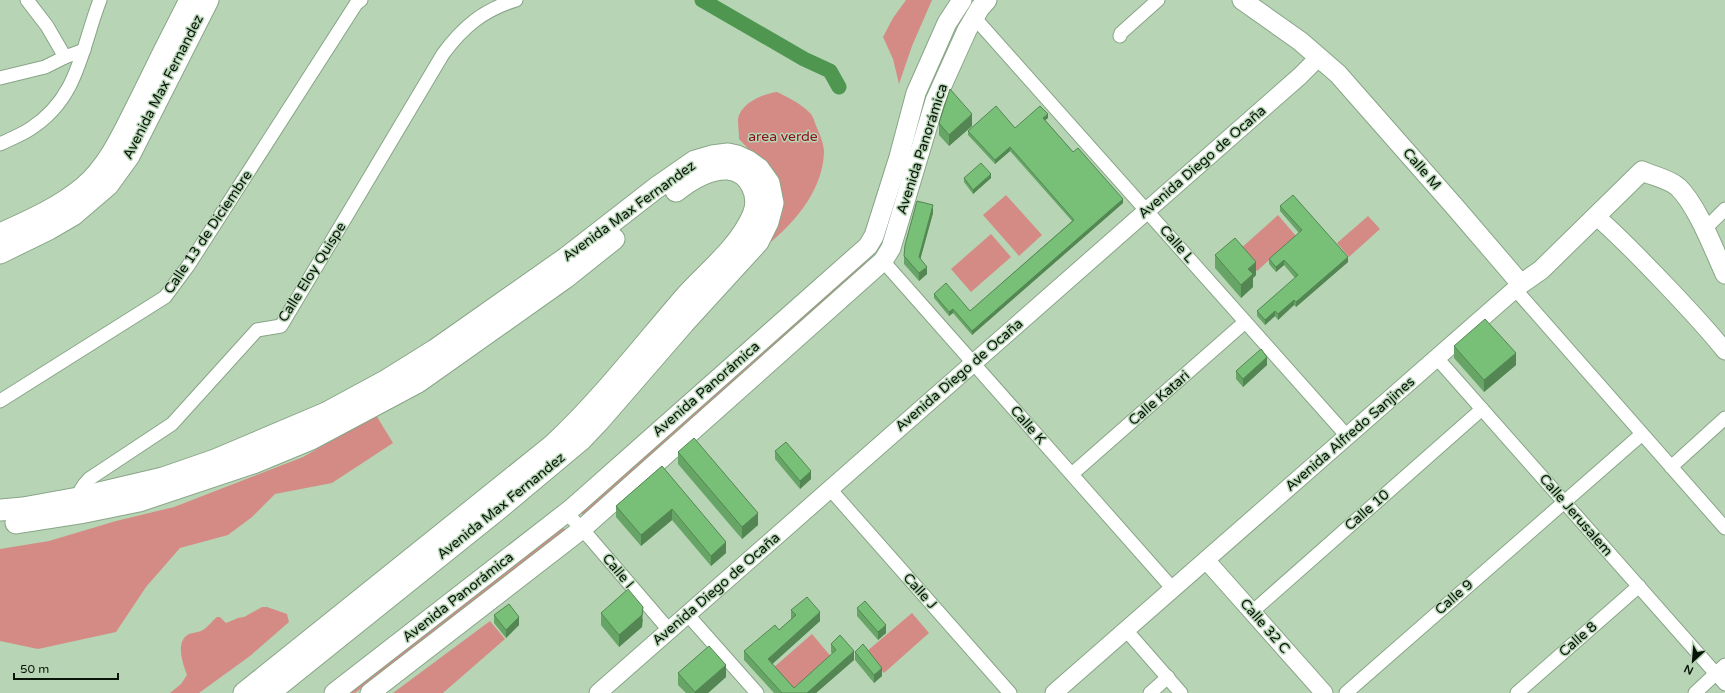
<svg xmlns="http://www.w3.org/2000/svg" width="1725" height="693" viewBox="0 0 1725 693" font-family="'Varela Round',sans-serif">
	<rect width="100%" height="100%" fill="#b7d5b5"/>
	<!-- green -->
	<g fill="#d58b85">
		<path d="M906 0H932L912 46 899 84 893 59 883 37 893 18Z"/>
		<path d="M777 92C789 98 802 104 811 114 814 118 815 124 817 128 820 135 824 144 824 152 823 188 798 219 771 242L764 232 756 157 739 139C739 132 738 126 738 120 740 103 763 94 777 92Z"/>
		<path d="M1006 195 1042 235 1019 256 983 215Z"/>
		<path d="M1278 215 1296 236 1257 271 1239 250Z"/>
		<path d="M1368 216 1380 229 1349 257 1337 243Z"/>
		<path d="M991 234 1011 257 971 292 951 269Z"/>
		<path d="M865 262 867 264 584 514H582L581 512Z"/>
		<path d="M376 415 393 443 332 483 275 494 252 517 228 535 180 548 146 587 116 632 38 649 0 641V549L49 541 116 521 174 507 303 457Z"/>
		<path d="M563 528 565 529V531L355 693H349Z"/>
		<path d="M262 607H267L287 614 289 622 250 656 199 693H170L181 684 187 675C183 664 176 645 186 636 190 632 198 633 203 630 208 627 212 621 217 617H220L226 623 238 618 244 617Z"/>
		<path d="M912 613 929 633 884 673 866 652Z"/>
		<path d="M490 621 505 639 443 693H393Z"/>
		<path d="M812 634 833 659 795 693 773 668Z"/>
	</g>
	<g fill="none" stroke-linecap="round" stroke-linejoin="round">
		<!-- canal -->
		<path stroke="#4f9650" stroke-width="15" d="M702 0 804 59 830 71 839 87"/>
		<!-- minor casing -->
		<g stroke="#88a587" stroke-width="15">
			<g id="minor">
				<path d="M27 0 47 26 65 57"/>
				<path d="M974 17 1347 436"/>
				<path d="M1120 36 1121 33 1158 0"/>
				<path d="M0 78 45 67 65 57 84 50"/>
				<path d="M0 144C10 139 21 135 30 129 79 98 81 49 100 0"/>
				<path d="M1704 230 1725 209"/>
				<path d="M883 261 1173 589"/>
				<path d="M1515 289 1725 528"/>
				<path d="M1436 357 1725 684"/>
				<path d="M0 401 165 297 188 266 356 4 361 0"/>
				<path d="M1671 467 1725 418"/>
				<path d="M1072 474 1245 322"/>
				<path d="M830 489 1010 693"/>
				<path d="M78 502C77 493 83 485 89 479L172 424 257 330 281 326 443 54C463 27 483 10 516 0"/>
				<path d="M566 512 590 538 669 630"/>
				<path d="M1252 612 1482 409"/>
				<path d="M687 614 757 693"/>
				<path d="M1126 630 1181 693"/>
				<path d="M1150 693 1168 677"/>
				<path d="M1346 693 1642 434"/>
				<path d="M1517 693 1639 586"/>
				<path d="M1695 693 1725 665"/>
			</g>
		</g>
		<!-- tertiary casing -->
		<g stroke="#88a587" stroke-width="19">
			<g id="tertiary">
				<path d="M1596 216C1620 237 1642 260 1664 283 1685 305 1706 327 1725 351"/>
				<path d="M1206 560 1324 693"/>
				<path d="M598 693 1300 76 1319 57"/>
				<path d="M1054 693 1521 284"/>
			</g>
		</g>
		<!-- secondary casing -->
		<g stroke="#88a587" stroke-width="21">
			<g id="secondary">
				<path d="M1242 0 1300 41 1338 74 1455 207 1521 284 1541 270 1642 171C1653 176 1669 179 1678 187 1697 205 1714 250 1725 274"/>
				<path d="M334 693 571 509 868 246 874 236 899 157 916 93 947 23 962 0"/>
				<path d="M370 693 582 529 883 261 891 248 935 101 967 30 980 8 987 0"/>
			</g>
		</g>
		<!-- primary casing -->
		<g stroke="#88a587" stroke-width="23">
			<g id="primary">
				<path d="M0 234C29 221 59 208 84 187 111 164 125 129 141 98 157 65 173 33 190 0"/>
				<path d="M0 253 49 229 73 215 108 185 129 156 208 0"/>
				<path d="M0 510 23 508 78 498 163 478 215 460 326 413 387 380 435 350 566 258 656 188 695 161 712 156 728 154 737 156 748 161 759 169 769 183 773 203 768 222 758 242 684 323 599 421 581 440 496 511 269 693"/>
				<path d="M16 523 80 513 139 501 253 463 311 439 418 382 565 278 614 239"/>
				<path d="M244 693 553 445C601 400 641 348 684 298 707 272 739 248 753 215 761 196 750 171 728 169 709 168 691 179 676 191"/>
			</g>
		</g>
		<!-- minor -->
		<use href="#minor" stroke="#fff" stroke-width="13"/>
		<!-- tertiary -->
		<use href="#tertiary" stroke="#fff" stroke-width="17"/>
		<!-- secondary -->
		<use href="#secondary" stroke="#fff" stroke-width="19"/>
		<!-- primary -->
		<use href="#primary" stroke="#fff" stroke-width="21"/>
	</g>
	<!-- wall -->
	<g fill="#67a566">
		<path d="M1048 118 1045 120 1073 152 1123 203 972 335 953 313 949 316 934 298V294L970 311 1072 221 1010 151 995 164 968 135V131L1015 128Z"/>
		<path d="M939 123 972 126 949 146 939 135Z"/>
		<path d="M964 178H991L973 194 964 182Z"/>
		<path d="M1280 206 1348 262 1296 307 1294 305 1278 320 1275 316 1265 325 1257 316V311L1295 278 1284 265 1276 272 1269 264V259L1299 233 1280 211Z"/>
		<path d="M933 213 920 259 927 274 919 281 904 264V256Z"/>
		<path d="M1215 255 1256 275 1253 278V287L1241 298 1215 268Z"/>
		<path d="M1454 346 1516 365 1484 392 1454 358Z"/>
		<path d="M1267 365 1243 387 1236 379V371Z"/>
		<path d="M775 451 811 479 800 489 775 459Z"/>
		<path d="M678 452 758 525 742 539 678 464Z"/>
		<path d="M662 466 726 553 711 566 672 520 641 546 616 517V506Z"/>
		<path d="M857 608 886 633 878 640 857 616Z"/>
		<path d="M791 610 820 621 772 664 794 688 832 654 831 652V644L854 660 816 693H774L744 660V651L779 630 791 619Z"/>
		<path d="M601 613 643 619 642 627 619 647 601 625Z"/>
		<path d="M494 615 519 625 506 638 494 623Z"/>
		<path d="M855 652 882 676 874 683 855 660Z"/>
		<path d="M678 673 726 677 708 693H686L678 685Z"/>
	</g>
	<!-- shaded-wall -->
	<g fill="#548653">
		<path d="M972 114V126L949 146V135Z"/>
		<path d="M1048 114V118L1043 122V118Z"/>
		<path d="M1010 147V151L995 164V160Z"/>
		<path d="M991 174V178L973 194V190Z"/>
		<path d="M1123 199V203L972 335V331Z"/>
		<path d="M933 205V213L919 264V257Z"/>
		<path d="M1348 257V262L1296 307V302Z"/>
		<path d="M1284 260V265L1276 272V267Z"/>
		<path d="M1256 262V275L1253 278V287L1241 298V285L1248 269Z"/>
		<path d="M927 267V274L919 281V273Z"/>
		<path d="M1294 300V305L1278 320V314Z"/>
		<path d="M953 309V313L949 316V312Z"/>
		<path d="M1275 311V316L1265 325V320Z"/>
		<path d="M1516 353V365L1484 392V380Z"/>
		<path d="M1267 357V365L1243 387V379Z"/>
		<path d="M811 471V479L800 489V481Z"/>
		<path d="M672 509V520L641 546V535Z"/>
		<path d="M758 513V525L742 539V527Z"/>
		<path d="M726 542V553L711 566V556Z"/>
		<path d="M643 607 642 627 619 647V635Z"/>
		<path d="M820 612V621L768 668V659Z"/>
		<path d="M519 617V625L506 638V630Z"/>
		<path d="M886 625V633L878 640V632Z"/>
		<path d="M854 651V660L816 693H807Z"/>
		<path d="M726 665V677L708 693H695V692Z"/>
		<path d="M882 668V676L874 683V675Z"/>
	</g>
	<!-- building -->
	<g fill="#78c077" stroke="#548653">
		<path d="M950 89 972 114 949 135 939 123Z"/>
		<path d="M996 106 1015 128 1040 106 1048 114 1043 118 1073 152 1078 148 1123 199 972 331 953 309 949 312 934 294 946 283 970 311 1074 220 1010 147 995 160 968 131Z"/>
		<path d="M981 163 991 174 973 190 964 178Z"/>
		<path d="M1293 195 1348 257 1296 302 1294 300 1278 314 1275 311 1265 320 1257 311 1298 275 1284 260 1276 267 1269 259 1302 230 1280 206Z"/>
		<path d="M917 201 933 205 919 257 927 267 919 273 904 256 905 245Z"/>
		<path d="M1235 238 1256 262 1248 269 1253 274 1241 285 1215 255Z"/>
		<path d="M1485 319 1516 353 1484 380 1454 346Z"/>
		<path d="M1261 349 1267 357 1243 379 1236 371Z"/>
		<path d="M694 438 758 513 742 527 678 452Z"/>
		<path d="M786 442 811 471 800 481 775 451Z"/>
		<path d="M662 466 726 542 711 556 672 509 641 535 616 506Z"/>
		<path d="M628 589 643 607 642 615 619 635 601 613Z"/>
		<path d="M807 597 820 612 768 659 794 688 836 650 831 644 840 635 854 651 807 693H782L744 651 775 625 779 630 796 615 791 610Z"/>
		<path d="M865 601 886 625 878 632 857 608Z"/>
		<path d="M509 604 519 617 506 630 494 615Z"/>
		<path d="M863 644 882 668 874 675 855 652Z"/>
		<path d="M709 646 726 665 695 692 678 673Z"/>
	</g>
	<g text-anchor="middle" dominant-baseline="central" stroke-width="3" stroke-linejoin="round" paint-order="stroke">
		<!-- street labels -->
		<g font-size="14" fill="#0a150a" stroke="#b7d5b5">
			<text transform="translate(163 87) rotate(-63)">Avenida Max Fernandez</text>
			<text transform="translate(922 149) rotate(-72)">Avenida Panorámica</text>
			<text transform="translate(1202 162) rotate(-41)">Avenida Diego de Ocaña</text>
			<text transform="translate(1422 169) rotate(49)">Calle M</text>
			<text transform="translate(629 211) rotate(-36)">Avenida Max Fernandez</text>
			<text transform="translate(208 232) rotate(-56)">Calle 13 de Diciembre</text>
			<text transform="translate(1177 244) rotate(49)">Calle L</text>
			<text transform="translate(312 272) rotate(-58)">Calle Eloy Quispe</text>
			<text transform="translate(959 375) rotate(-41)">Avenida Diego de Ocaña</text>
			<text transform="translate(706 389) rotate(-41)">Avenida Panorámica</text>
			<text transform="translate(1159 398) rotate(-41)">Calle Katari</text>
			<text transform="translate(1028 425) rotate(49)">Calle K</text>
			<text transform="translate(1350 434) rotate(-41)">Avenida Alfredo Sanjines</text>
			<text transform="translate(501 506) rotate(-39)">Avenida Max Fernandez</text>
			<text transform="translate(1367 510) rotate(-41)">Calle 10</text>
			<text transform="translate(1576 515) rotate(49)">Calle Jerusalem</text>
			<text transform="translate(618 571) rotate(50)">Calle I</text>
			<text transform="translate(716 589) rotate(-41)">Avenida Diego de Ocaña</text>
			<text transform="translate(920 591) rotate(48)">Calle J</text>
			<text transform="translate(458 597) rotate(-38)">Avenida Panorámica</text>
			<text transform="translate(1454 597) rotate(-41)">Calle 9</text>
			<text transform="translate(1265 626) rotate(49)">Calle 32 C</text>
			<text transform="translate(1578 639) rotate(-41)">Calle 8</text>
		</g>
		<!-- park labels -->
		<g font-size="14" fill="#8c101b" stroke="#b7d5b5">
			<text x="783" y="136">area verde</text>
		</g>
	</g>
	<!-- north arrow -->
	<g transform="translate(1693 661) rotate(206)" stroke="#b7d5b5" stroke-width="3" paint-order="stroke">
	<path d="M0-3L7 15L0 10L-7 15Z" fill="#0a150a"/>
	<text y="-6" font-size="11" font-weight="bold" text-anchor="middle" fill="#0a150a">N</text>
	</g>
	<!-- scale -->
	<path d="M14 673v6h104v-6" fill="none" stroke="#0a150a" stroke-width="2"/>
	<text x="20" y="673" font-size="12" fill="#0a150a" stroke="#b7d5b5" stroke-width="3" paint-order="stroke">50 m</text>
</svg>
